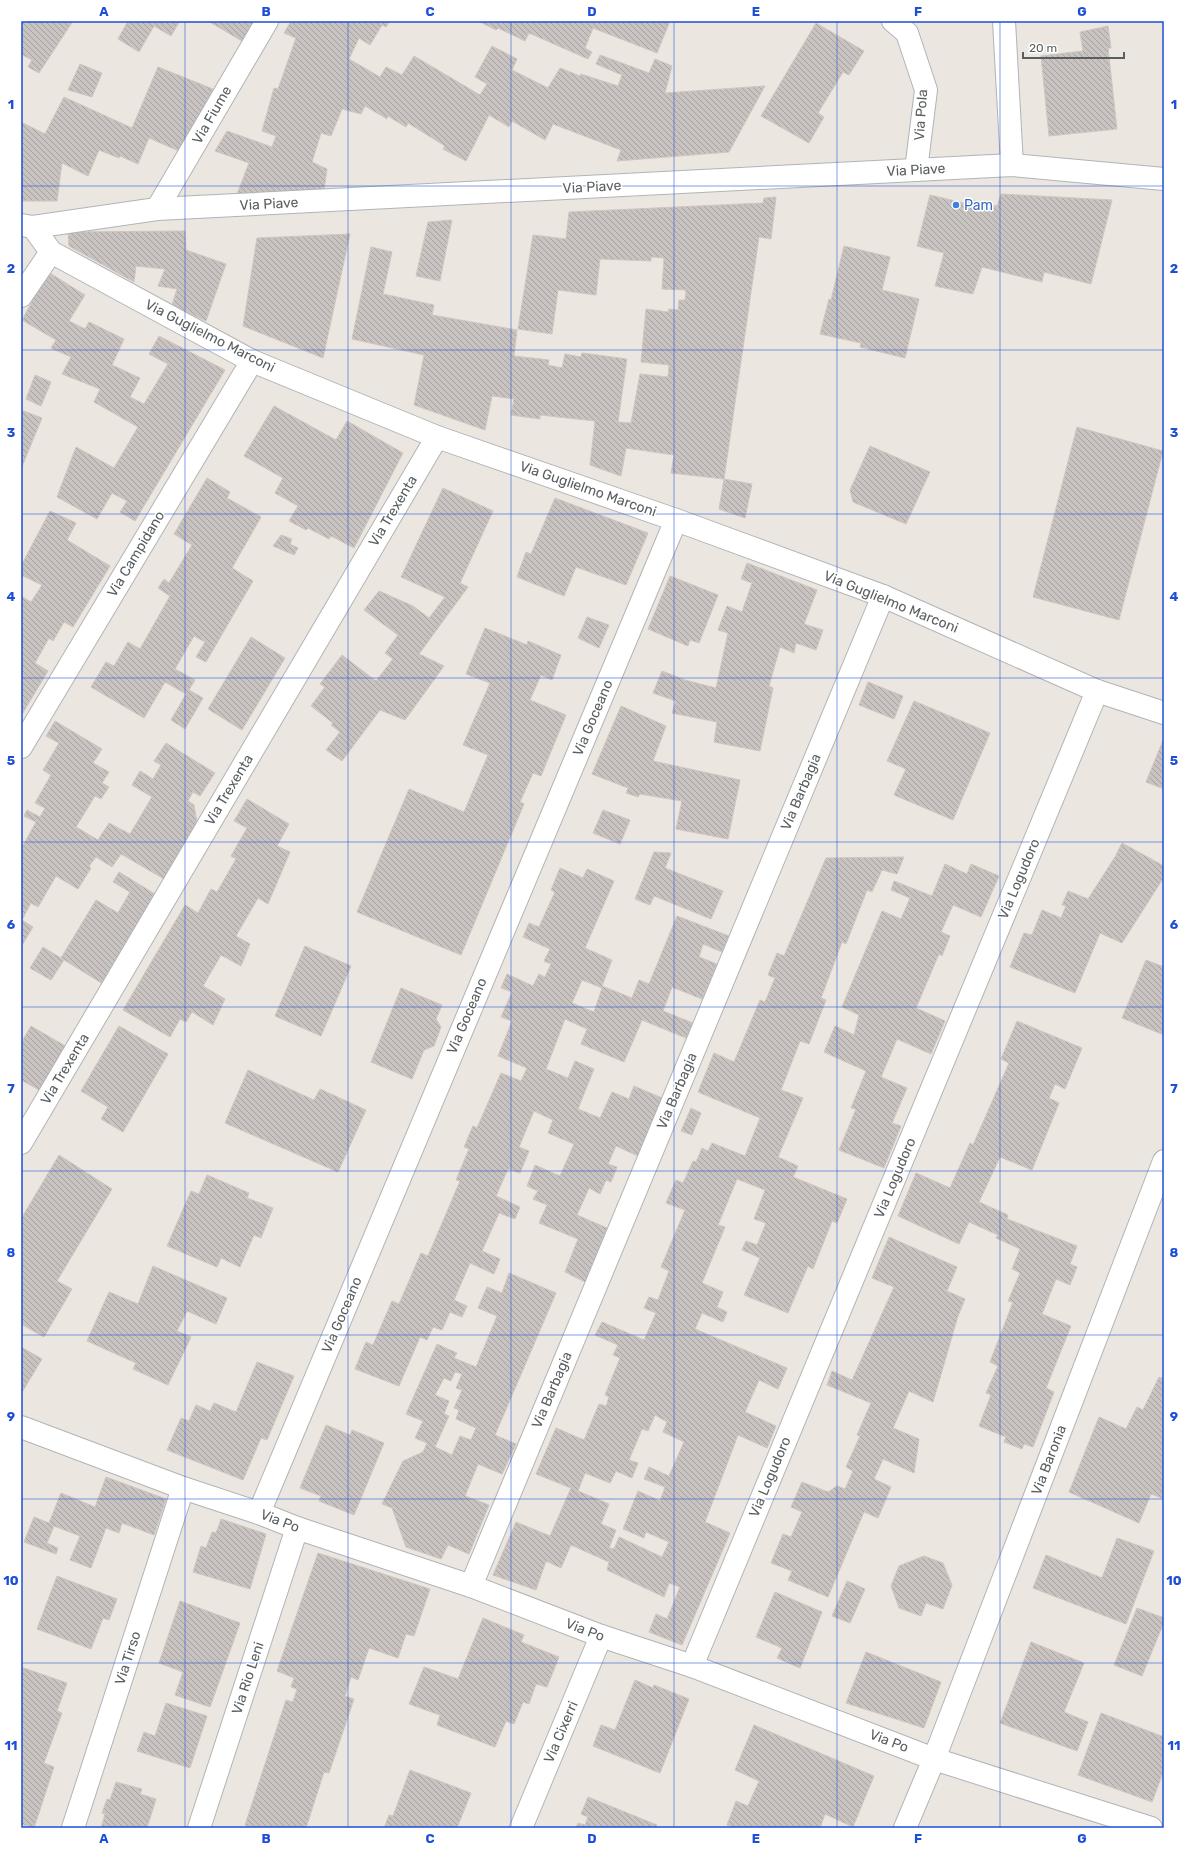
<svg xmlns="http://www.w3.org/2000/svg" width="1185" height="1849" viewBox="0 0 1185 1849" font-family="Rubik,sans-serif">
	<defs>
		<pattern id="building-back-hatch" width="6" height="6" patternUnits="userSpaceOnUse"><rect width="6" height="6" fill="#c8c3c0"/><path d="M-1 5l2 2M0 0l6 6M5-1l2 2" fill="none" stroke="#a5a29f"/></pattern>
	</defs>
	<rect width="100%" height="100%" fill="#ebe6e0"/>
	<!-- building -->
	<g fill="url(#building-back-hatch)" stroke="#cfc6bf" fill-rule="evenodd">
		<path d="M21 21H73L39 73 28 67 32 60 21 54Z"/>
		<path d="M128 21H180L171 36 154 26 139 52 118 39Z"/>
		<path d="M208 21H254L242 41Z"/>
		<path d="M291 21H390L386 27 382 25 370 45 359 38 349 59 380 77 386 67 402 75 414 56 480 95 487 84 475 77 492 46 517 59 512 70 548 88 560 68 580 76 581 74 618 86 622 75 596 64 600 55 649 73 655 59 672 66 665 93 765 86 729 152 617 161 621 150 553 124 545 140 512 121 509 127 489 115 466 161 443 149 445 146 408 123 406 127 388 116 387 119 365 106 361 114 342 109 331 136 321 133 312 162 327 169 324 190 237 194 249 163 215 151 227 131 272 147 276 136 262 131 274 88 278 89 296 38 284 33Z"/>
		<path d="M478 21H670L657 53 593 28 585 48 592 52 588 59 529 33 525 41 498 28 496 30Z"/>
		<path d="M816 23 864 51 849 75 843 72 818 113 824 117 809 143 761 116Z"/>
		<path d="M1108 26 1111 48H1108L1117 129 1049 136 1041 56 1083 51 1080 32Z"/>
		<path d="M80 64 102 73 92 97 68 90Z"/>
		<path d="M158 67 213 89 207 102 179 151 149 138 138 164 120 156 119 158 99 150 88 176 62 163 57 201H21V122L45 134 64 97 132 128Z"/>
		<path d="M1001 194 1112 200 1091 284 1044 272 1042 282 982 267 973 294 935 286 944 253 917 246 930 195 968 204 969 199 997 206Z"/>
		<path d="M776 197 771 239 759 237 724 479 671 473 674 455 626 448 621 476 590 465 595 421 540 415V419L511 415 514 399 492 396 485 430 414 405 424 355 352 339 371 247 392 252 383 294 434 305 432 315 517 330 514 356 549 360 548 365 562 368 565 354 581 357 582 353 627 359 618 422 631 423 640 374 668 377 669 365 641 362 646 309 668 312 669 309 678 310 679 300H685L686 290 662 289 664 258 651 257V261L600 259 596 295 558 290 552 334 518 329 533 235 566 239 569 212 763 203 764 198Z"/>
		<path d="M452 220 440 281 416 276 428 222Z"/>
		<path d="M185 231 186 250 226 264 206 321 172 305 177 289 158 286 165 269 136 266 134 282 69 246 68 232Z"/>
		<path d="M350 234 323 358 243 326 257 238Z"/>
		<path d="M844 246 890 257 882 290 919 299 905 358 860 347 861 343 820 334 829 299 831 300Z"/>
		<path d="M48 272 85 295 69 321 85 329 89 322 124 339 112 365 140 378 130 397 144 404 168 364 149 354 159 336 225 370 135 521 120 512 127 501 112 493 97 519 57 497 76 447 114 468 138 427 94 402 100 389 62 374 71 357 51 348 56 340 22 320Z"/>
		<path d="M35 375 51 382 41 406 26 399Z"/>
		<path d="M274 406 336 440 347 421 403 453 354 548 331 536 329 539 308 528 306 530 289 521 298 506 275 493 283 478 244 456Z"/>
		<path d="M21 410 42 418 21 469Z"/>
		<path d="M1077 427 1163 451 1119 620 1033 597Z"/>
		<path d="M870 446 930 472 906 524 853 502 850 490Z"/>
		<path d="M207 478 230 492 227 498 261 517 232 568 253 581 206 662 196 657 205 642 194 636 175 669 195 680 189 690 203 698 185 729 171 720 186 694 165 682 144 718 91 687 106 662 114 666 128 642 140 649 170 596 158 588 164 579 169 583 192 545 174 534Z"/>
		<path d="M724 479 752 484 745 518 719 509Z"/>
		<path d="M443 488 493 511 460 583 468 587 419 654 444 666 405 720 380 710 342 761 326 750 340 732 331 725 333 723 311 706 325 687 320 684 342 655 376 681 393 659 385 653 398 635 364 610 379 591 413 606 429 618 445 597 401 577Z"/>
		<path d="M555 498 648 533 626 585 576 567 564 596 517 577 526 552 531 554Z"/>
		<path d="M50 511 76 523 67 540 110 566 73 627 64 622 53 641 49 638 35 663 48 671 21 716V596L31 602 42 585 21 575V566Z"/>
		<path d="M281 535 292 539 290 544 298 548 294 555 273 546Z"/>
		<path d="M747 563 817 590 804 624 823 630 816 650 796 643 794 653 780 647 769 686 773 688 760 751 714 742 717 722 672 713 676 701 653 693 662 671 685 680 716 688 728 633 718 630 727 606 742 612 752 583 741 579Z"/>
		<path d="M670 576 718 595 699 643 690 640 688 646 648 629Z"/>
		<path d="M587 617 609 625 599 648 578 638Z"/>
		<path d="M485 628 527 645 528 641 561 655 552 680 541 675 530 700 566 715 541 776 533 773 520 802 524 804 461 955 357 912 409 789 464 812 488 755 463 745 490 683 466 674Z"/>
		<path d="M251 637 285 658 242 730 208 709Z"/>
		<path d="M868 682 903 696 894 719 859 705Z"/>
		<path d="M914 701 990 733 953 820 894 795 906 769 887 761Z"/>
		<path d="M621 706 666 726 653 761 740 780 728 839 676 829 682 801 640 794 638 797 626 793 628 788 592 774Z"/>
		<path d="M55 721 102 749 93 763 109 772 102 783 109 787 101 799 95 796 76 827 98 840 109 823 130 834 152 797 132 785 140 771 153 779 161 765 154 761 166 743 215 773 200 796 193 792 188 801 194 805 197 823 164 879 121 854 112 867 96 857 89 866 91 868 78 889 56 876 38 907 31 903 22 920 33 927 21 947V849L36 822 24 816 27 810 40 817 45 808 35 803 51 775 43 770 59 743 46 736Z"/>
		<path d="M1164 738V789L1146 782Z"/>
		<path d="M247 799 289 824 277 846 290 852 268 904 258 898 236 936 250 944 241 966 221 955 203 986 225 999 213 1025 192 1012 186 1022 180 1019 170 1037 123 1010 185 905 198 913 211 889 217 892 236 859 231 856 247 828 234 821Z"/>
		<path d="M603 810 630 820 620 844 593 833Z"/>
		<path d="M1122 843 1164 866V877L1122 943 1100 933 1075 993 1010 967 1024 933 1032 935 1042 910 1061 918 1066 906 1062 905 1068 891 1088 899 1115 857Z"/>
		<path d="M654 852 671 853 665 868 723 891 711 919 654 896 650 905 635 899Z"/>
		<path d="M904 857 897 874 882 870 872 892 867 890 846 944 842 942 821 998 826 1000 809 1044 800 1041 781 1090 803 1098 778 1157 798 1166 793 1177 847 1199 837 1223 832 1221 813 1269 808 1266 788 1313 744 1295 760 1258 742 1250 746 1241 757 1245 766 1223 754 1219 765 1190 737 1179 718 1225 725 1227 702 1283 723 1292 717 1307 727 1312 723 1322 702 1313 695 1329 787 1368 778 1389 759 1380 745 1412 776 1426 767 1448 738 1435 705 1522 730 1533 682 1645 649 1632 656 1614 667 1619 680 1587 669 1583 664 1597 607 1570 609 1562 571 1545 561 1568 546 1561 536 1590 493 1575 516 1522 550 1536 571 1488 536 1474 556 1428 584 1440 599 1404 606 1406 609 1397 605 1395 620 1358 613 1355 618 1345 595 1335 602 1322 644 1340 656 1313 644 1308 649 1297 658 1300 669 1271 661 1267 685 1210 666 1203 676 1180 683 1183 693 1161 696 1162 702 1148 708 1151 712 1143 745 1156 760 1118 698 1092 714 1053 734 1062 760 1000 765 1002 775 978 768 975 777 953 784 956 826 858ZM655 1415 667 1422 663 1432 684 1442 669 1476 649 1467 644 1479 665 1487 660 1501 638 1491 623 1529 644 1538 646 1532 669 1542 662 1557 619 1537 614 1549 609 1548 616 1530 601 1524 609 1504 578 1491 585 1473 610 1483 616 1471 632 1478 638 1463 629 1460 642 1429 648 1431Z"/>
		<path d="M945 864 967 874 971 864 999 876 981 917 953 905 941 932 950 936 942 956 939 954 916 1008 945 1021 931 1054 897 1039 881 1077 907 1088 892 1123 901 1126 884 1168 839 1150 856 1109 851 1108 866 1071 824 1052 835 1026 854 1035 859 1015 842 1007 882 911 901 919 910 898 891 890 894 881 932 896Z"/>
		<path d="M560 868 583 878 587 869 614 881 585 948 612 960 602 986 632 998 639 980 649 984 677 916 729 936 722 952 703 944 699 957 717 964 702 999 672 987 663 1011 693 1023 686 1038 642 1020 624 1062 581 1044 587 1029 565 1019 546 1069 568 1078 575 1061 594 1069 578 1109 600 1118 612 1092 629 1099 634 1086 662 1098 638 1156 616 1146 608 1164 617 1167 611 1182 606 1180 600 1194 589 1188 577 1215 607 1228 585 1282 565 1272 578 1239 539 1223 547 1205 533 1199 538 1191 527 1186 535 1165 560 1176 574 1144 548 1133 553 1120 534 1111 519 1147 529 1151 520 1173 508 1169 496 1196 520 1207 515 1219 499 1213 482 1251 500 1259 494 1274 470 1263 454 1300 467 1306 462 1317 450 1312 442 1330 433 1327 427 1340 420 1337 399 1386 355 1369 366 1342 373 1345 392 1301 399 1304 421 1253 428 1256 460 1181 456 1180 469 1149 464 1147 473 1126 477 1128 501 1073 521 1081 527 1068 498 1056 512 1021 501 1017 512 992 501 988 507 974 533 986 539 974 545 977 551 964 544 961 550 949 523 937 529 923 539 927 555 892 551 890ZM582 980 602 988 594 1012 572 1003Z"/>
		<path d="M119 872 155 894 103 984 61 958 96 900 118 913 130 892 113 882Z"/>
		<path d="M305 946 351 966 321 1036 275 1016Z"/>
		<path d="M43 947 64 960 51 980 30 968Z"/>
		<path d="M1146 960 1164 967V1035L1122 1018Z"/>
		<path d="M401 988 442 1005 436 1019 441 1027 434 1046 424 1050 412 1079 371 1062Z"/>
		<path d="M1017 1021 1082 1048 1065 1089 1055 1084 1049 1098 1059 1103 1032 1170 1000 1157 979 1202 1008 1215 1007 1219 1077 1246 1070 1264 1077 1267 1070 1285 1056 1279 1042 1314 1071 1326 1046 1388 1054 1392 1033 1447 1024 1444 1022 1449 1004 1442 1006 1437 979 1426 991 1395 986 1393 998 1366 990 1362 1013 1302 1008 1301 1020 1273 1012 1269 1020 1249 996 1238 998 1235 969 1222 959 1244 898 1216 916 1173 950 1188 970 1143 973 1145 1009 1063 1001 1059Z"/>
		<path d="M31 1026 67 1047 41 1091 21 1080V1043Z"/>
		<path d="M119 1026 168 1054 123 1132 101 1119 108 1107 81 1091Z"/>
		<path d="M248 1070 314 1100 320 1089 366 1110 338 1172 225 1123Z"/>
		<path d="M691 1108 701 1113 692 1135 681 1131Z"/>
		<path d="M59 1155 112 1189 57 1281 72 1289 44 1337 21 1324V1219Z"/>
		<path d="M207 1175 249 1193 247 1198 273 1208 261 1238 254 1235 240 1267 221 1258 217 1267 167 1246 191 1191 199 1194Z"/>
		<path d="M889 1237 957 1267 947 1291 965 1299 958 1316 933 1402 909 1391 893 1428 919 1439 914 1473 883 1459 874 1479 891 1487 878 1518 864 1512 828 1597 788 1580 792 1571 771 1563 783 1534 791 1537 802 1512 791 1507 802 1482 828 1492 837 1486 845 1489 853 1471 846 1467 860 1436 857 1435 871 1403 827 1385 832 1371 852 1380 894 1287 872 1278Z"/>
		<path d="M153 1266 227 1298 216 1324 187 1311 177 1331 191 1337 168 1385 133 1369 136 1363 87 1341 109 1292 138 1304Z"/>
		<path d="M509 1273 556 1293 495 1435 516 1444 502 1474 478 1464 465 1496 489 1505 469 1554 448 1545 441 1559 406 1547 392 1508 382 1504 403 1461 423 1452 427 1443 415 1438 423 1421 406 1414 437 1344 457 1353 454 1358 476 1367 497 1316 478 1308 487 1287 502 1293ZM455 1372 462 1374 456 1388 462 1390 454 1408 459 1410 456 1419 476 1428 471 1440 460 1436 452 1455 435 1447 449 1416 444 1414 449 1401 435 1395 444 1378 451 1381Z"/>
		<path d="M21 1347 42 1359 21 1394Z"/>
		<path d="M257 1362 294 1376 267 1440 261 1438 243 1480 167 1450 181 1418 189 1421 196 1405 210 1411 214 1403 236 1412Z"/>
		<path d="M1159 1377 1164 1379V1499L1151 1494 1139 1523 1069 1492 1099 1417 1126 1429 1137 1407 1143 1410Z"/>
		<path d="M326 1425 350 1435 352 1430 384 1443 354 1515 319 1501 321 1496 300 1488Z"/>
		<path d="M106 1477 166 1499 154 1535 122 1523 119 1533 106 1528 91 1568 70 1560 80 1536 54 1526 47 1543 58 1548 56 1554 24 1542 34 1517 49 1523 61 1493 95 1507Z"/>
		<path d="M221 1519 266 1534 250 1589 193 1572 201 1546 206 1548 212 1532 216 1533Z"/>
		<path d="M1117 1538 1154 1551 1126 1624 1033 1588 1046 1555 1102 1578Z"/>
		<path d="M318 1553 430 1589 414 1636 406 1634 398 1658 369 1648 358 1680 351 1677 345 1696 354 1699 329 1773 324 1772 306 1828H251L245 1825 286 1700 293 1702 297 1689 291 1687 294 1678 277 1671Z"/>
		<path d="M924 1556 943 1563 952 1585 943 1609 926 1603 921 1616 899 1608 891 1586 899 1566Z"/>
		<path d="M57 1576 117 1599 109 1620 103 1618 91 1649 37 1629Z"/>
		<path d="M847 1581 865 1589 850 1623 832 1616Z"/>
		<path d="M775 1592 822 1612 800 1668 777 1658 782 1648 756 1637Z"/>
		<path d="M180 1601 240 1623 210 1707 175 1695 183 1672 159 1663Z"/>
		<path d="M1137 1608 1164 1618V1622L1142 1676 1114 1665Z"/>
		<path d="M483 1618 524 1635 521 1642 559 1657 547 1687 536 1684 529 1704 523 1702 514 1724 506 1721 495 1747 437 1725 440 1715 409 1704 424 1667 458 1679Z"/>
		<path d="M1031 1642 1084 1663 1064 1712 1088 1722 1077 1751 1000 1723Z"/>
		<path d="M866 1652 941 1682 924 1728 846 1703Z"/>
		<path d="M21 1667 67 1683 57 1711 62 1713 44 1763 54 1767 34 1828 21 1824Z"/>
		<path d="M635 1680 653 1688 654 1685 689 1699 660 1773 593 1746 601 1725 615 1730Z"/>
		<path d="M166 1703 207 1716 190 1768 137 1751 144 1732 155 1736Z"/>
		<path d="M1101 1713 1164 1737V1770L1152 1802 1078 1775Z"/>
		<path d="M754 1725 874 1776 853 1827 825 1814 820 1828H734L727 1825 736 1801 748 1806 759 1781 735 1770Z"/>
		<path d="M410 1770 471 1793 457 1828H384L389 1815 393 1816Z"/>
		<path d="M116 1782 142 1789 140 1794 156 1799 147 1828H101L105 1814 102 1813 107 1799 110 1800Z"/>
		<path d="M588 1797 657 1825 656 1828H576L578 1823 585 1825 588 1817 581 1814Z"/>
	</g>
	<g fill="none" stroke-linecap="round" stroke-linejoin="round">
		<!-- minor casing -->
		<g stroke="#b1b4b7" stroke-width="24">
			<g id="minor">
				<path d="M893 21 907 33 926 90 916 170"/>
				<path d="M1004 21 1012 165"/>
				<path d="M157 209 267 21"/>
				<path d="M21 225 33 227 157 209 1012 165 1164 179"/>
				<path d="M33 227 51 252 252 361 437 437 676 520 883 596 1097 691 1164 713"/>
				<path d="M21 296 51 252"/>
				<path d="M21 747 252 361"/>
				<path d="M21 1143 437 437"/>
				<path d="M21 1427 183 1488 259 1513 297 1528 471 1586 601 1636 692 1666 934 1759 1151 1828"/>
				<path d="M259 1513 676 520"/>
				<path d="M471 1586 883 596"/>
				<path d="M692 1666 1097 691"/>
				<path d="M73 1828 183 1488"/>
				<path d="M199 1828 297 1528"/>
				<path d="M521 1828 601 1636"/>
				<path d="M905 1828 934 1759 1164 1161"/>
			</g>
		</g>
		<!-- minor -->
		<use href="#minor" stroke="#fff" stroke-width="22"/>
	</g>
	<!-- grid -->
	<path fill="none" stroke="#1d4ed8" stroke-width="1" stroke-opacity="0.55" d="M185 21V1828M348 21V1828M511 21V1828M674 21V1828M837 21V1828M1000 21V1828M21 186H1164M21 350H1164M21 514H1164M21 678H1164M21 842H1164M21 1007H1164M21 1171H1164M21 1335H1164M21 1499H1164M21 1663H1164"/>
	<!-- markers -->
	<circle fill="#3f7fe0" stroke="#fff" stroke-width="1.5" cx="956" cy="205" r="4"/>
	<g text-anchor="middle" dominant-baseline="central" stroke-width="3" stroke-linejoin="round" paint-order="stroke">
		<!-- street labels -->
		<g font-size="14" fill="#595e60" stroke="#fff">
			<text transform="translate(212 115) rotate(-60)">Via Fiume</text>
			<text transform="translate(921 115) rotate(-86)">Via Pola</text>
			<text transform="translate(916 170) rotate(-3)">Via Piave</text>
			<text transform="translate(592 187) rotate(-3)">Via Piave</text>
			<text transform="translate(269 204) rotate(-3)">Via Piave</text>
			<text transform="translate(210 336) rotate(27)">Via Guglielmo Marconi</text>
			<text transform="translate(588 489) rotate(19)">Via Guglielmo Marconi</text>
			<text transform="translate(393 511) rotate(-59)">Via Trexenta</text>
			<text transform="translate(136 554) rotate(-59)">Via Campidano</text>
			<text transform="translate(891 602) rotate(22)">Via Guglielmo Marconi</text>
			<text transform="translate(593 718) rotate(-67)">Via Goceano</text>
			<text transform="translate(229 790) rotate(-59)">Via Trexenta</text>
			<text transform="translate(801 792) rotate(-67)">Via Barbagia</text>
			<text transform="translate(1019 879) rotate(-67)">Via Logudoro</text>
			<text transform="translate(467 1016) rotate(-67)">Via Goceano</text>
			<text transform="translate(65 1069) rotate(-59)">Via Trexenta</text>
			<text transform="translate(677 1091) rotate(-67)">Via Barbagia</text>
			<text transform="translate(895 1178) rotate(-67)">Via Logudoro</text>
			<text transform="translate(342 1315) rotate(-67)">Via Goceano</text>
			<text transform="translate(552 1390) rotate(-67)">Via Barbagia</text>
			<text transform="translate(1049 1460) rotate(-69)">Via Baronia</text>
			<text transform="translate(770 1477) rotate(-67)">Via Logudoro</text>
			<text transform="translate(280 1521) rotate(21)">Via Po</text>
			<text transform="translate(585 1630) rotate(21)">Via Po</text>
			<text transform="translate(128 1658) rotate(-72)">Via Tirso</text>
			<text transform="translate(248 1678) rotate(-72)">Via Rio Leni</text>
			<text transform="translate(561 1732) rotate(-67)">Via Cixerri</text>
			<text transform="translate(889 1741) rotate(21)">Via Po</text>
		</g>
		<!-- shop labels -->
		<g font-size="14" fill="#366cbe" stroke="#fff" text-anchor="start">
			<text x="964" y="205">Pam</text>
		</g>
	</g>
	<!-- border -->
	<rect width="1185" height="1849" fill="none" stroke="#ffffff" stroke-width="44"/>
	<!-- scale -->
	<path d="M1023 52v6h101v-6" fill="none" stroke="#595e60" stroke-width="2"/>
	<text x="1029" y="52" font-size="12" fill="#595e60" stroke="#ffffff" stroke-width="3" paint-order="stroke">20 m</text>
	<rect x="22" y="22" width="1141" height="1805" fill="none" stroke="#1d4ed8" stroke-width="1.5"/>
	<g font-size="13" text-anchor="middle" font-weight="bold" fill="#1d4ed8">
		<text x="104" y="16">A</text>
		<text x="266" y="16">B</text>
		<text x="430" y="16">C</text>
		<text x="592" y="16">D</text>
		<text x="756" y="16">E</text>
		<text x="918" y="16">F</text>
		<text x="1082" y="16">G</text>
		<text x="11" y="109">1</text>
		<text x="1174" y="109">1</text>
		<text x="11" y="273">2</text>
		<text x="1174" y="273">2</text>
		<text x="11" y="437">3</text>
		<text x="1174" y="437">3</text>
		<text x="11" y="601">4</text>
		<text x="1174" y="601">4</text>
		<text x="11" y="765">5</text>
		<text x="1174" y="765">5</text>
		<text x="11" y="929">6</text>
		<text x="1174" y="929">6</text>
		<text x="11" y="1093">7</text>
		<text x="1174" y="1093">7</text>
		<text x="11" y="1257">8</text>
		<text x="1174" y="1257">8</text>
		<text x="11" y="1421">9</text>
		<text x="1174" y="1421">9</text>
		<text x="11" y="1585">10</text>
		<text x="1174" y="1585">10</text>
		<text x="11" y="1750">11</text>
		<text x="1174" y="1750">11</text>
		<text x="104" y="1843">A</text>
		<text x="266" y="1843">B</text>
		<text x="430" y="1843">C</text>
		<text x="592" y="1843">D</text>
		<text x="756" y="1843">E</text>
		<text x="918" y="1843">F</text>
		<text x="1082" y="1843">G</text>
	</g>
</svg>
